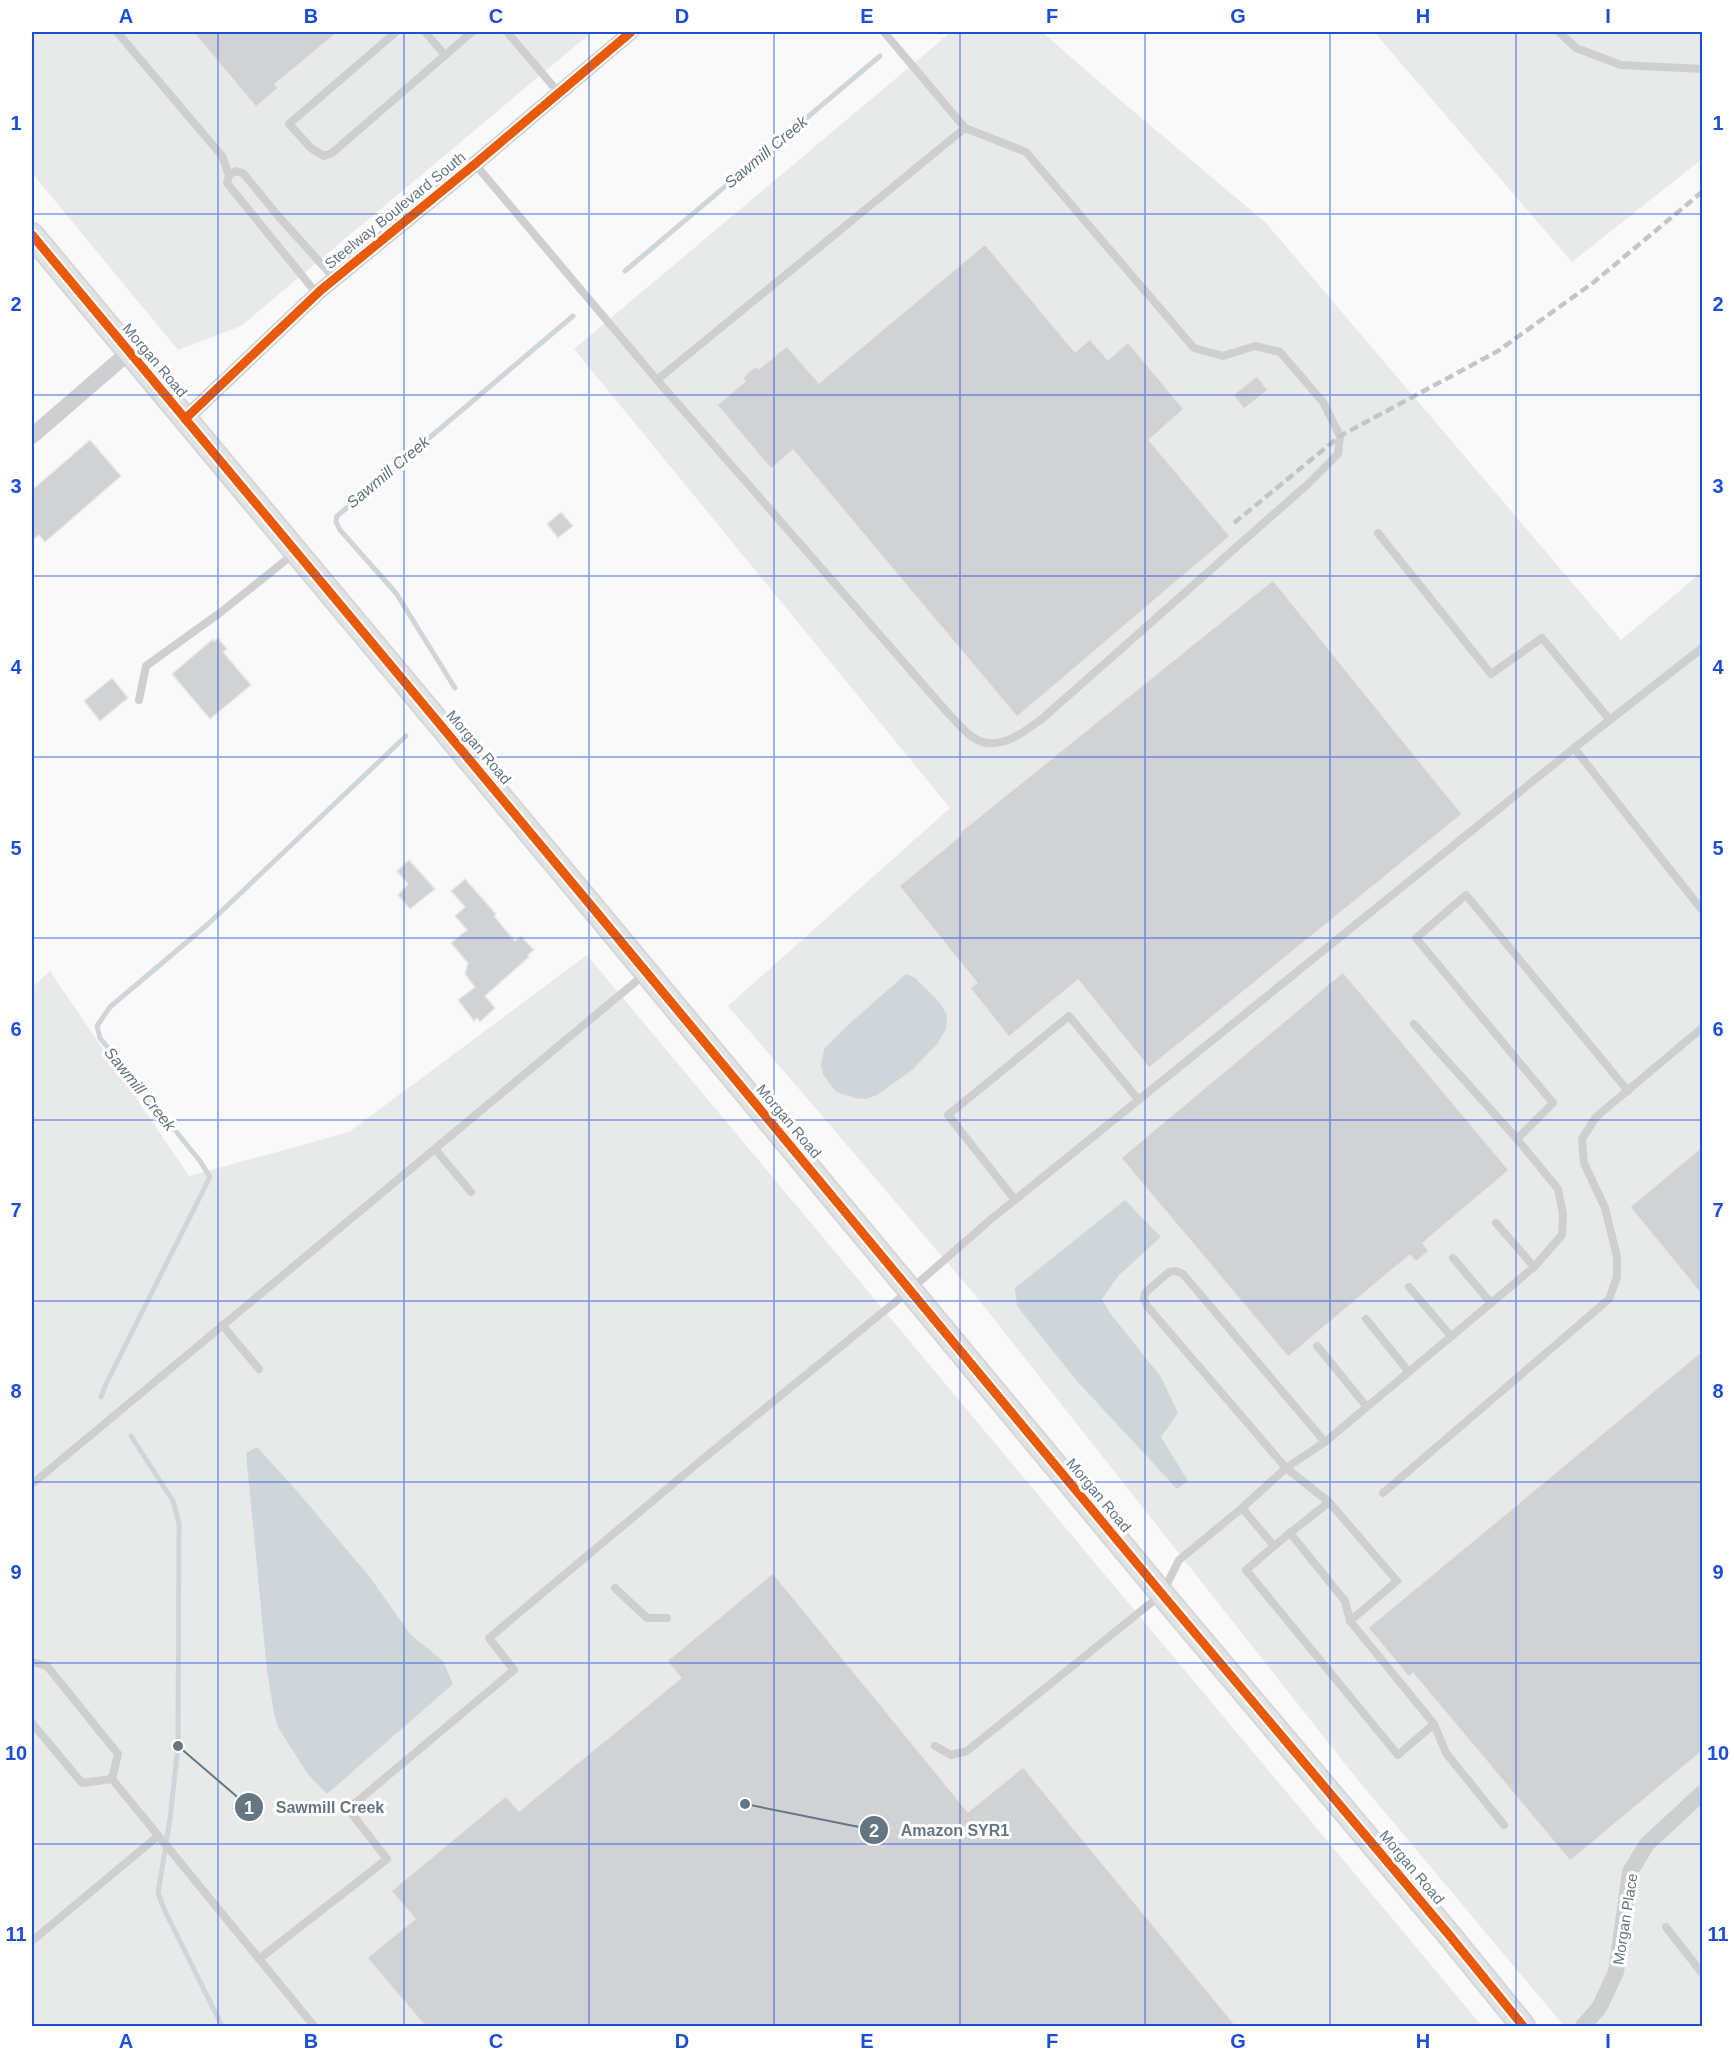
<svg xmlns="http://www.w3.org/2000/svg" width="1734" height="2058" viewBox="0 0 1734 2058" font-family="Arial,sans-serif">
	<rect width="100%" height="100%" fill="#f9f9f9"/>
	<!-- built -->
	<g fill="#e8e9e9">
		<path d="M32 32H592L241 326 178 350 32 173Z"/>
		<path d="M951 32H1042L1126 105 1266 223 1621 640 1702 572V2026H1564L1357 1779 975 1295 728 1006 950 808 574 349Z"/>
		<path d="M1374 32H1702V159L1572 262Z"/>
		<path d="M587 955 1482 2026H32V987L50 971 189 1176 349 1132Z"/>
	</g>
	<!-- water -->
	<g fill="#ced6d9">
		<path d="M906 974 915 978 940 1003 947 1015 946 1029 937 1044 912 1070 877 1095 866 1099 855 1098 836 1092 823 1074 821 1066 824 1049 849 1024Z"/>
		<path d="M1125 1200 1161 1237 1119 1275 1102 1299 1110 1313 1161 1377 1178 1413 1161 1437 1188 1481 1177 1489 1076 1380 1017 1306 1015 1288Z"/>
		<path d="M257 1447 297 1491 369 1576 410 1634 443 1661 453 1684 327 1794 307 1773 278 1727 274 1713 267 1670 246 1453Z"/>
	</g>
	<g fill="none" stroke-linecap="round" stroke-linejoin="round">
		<!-- stream -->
		<g stroke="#ced6d9" stroke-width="5">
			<path d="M625 271 880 56"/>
			<path d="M455 688 396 593 340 530 336 522 337 516 573 316"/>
			<path d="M101 1397 106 1384 210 1177 200 1161 100 1038 97 1026 110 1007 207 925 406 736"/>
			<path d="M131 1436 173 1501 179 1523 178 1746 170 1819 158 1893 164 1909 222 2026"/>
		</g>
	</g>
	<!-- building -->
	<g fill="#d0d2d3" stroke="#e8e8e8" stroke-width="1.5">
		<path d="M193 32H338L275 84 278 88 256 107Z"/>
		<path d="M985 244 1075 352 1090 339 1108 360 1128 342 1184 409 1149 440 1230 536 1017 717 793 450 771 469 717 405 745 381 743 378 749 371 757 366 759 369 787 346 819 383Z"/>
		<path d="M1257 376 1268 390 1244 409 1233 395Z"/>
		<path d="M90 440 121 476 45 542 39 535 32 541V490Z"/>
		<path d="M561 512 573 526 558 538 547 524Z"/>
		<path d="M1273 580 1462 814 1149 1068 1078 980 1009 1037 970 988 977 983 899 886 961 835 959 833Z"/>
		<path d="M218 638 227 649 223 652 251 685 210 719 172 674 213 639 214 641Z"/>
		<path d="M112 678 128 698 100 721 84 701Z"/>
		<path d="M409 860 435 889 410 909 398 895 408 884 397 871Z"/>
		<path d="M465 879 496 914 494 916 515 941 521 936 534 950 528 955 529 957 485 996 495 1008 480 1022 477 1018 474 1021 458 1000 475 987 465 974 468 963 451 943 467 930 455 916 465 907 451 891Z"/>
		<path d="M1343 972 1509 1170 1423 1243 1429 1251 1416 1262 1410 1255 1288 1357 1121 1158Z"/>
		<path d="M1702 1147V1295L1630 1207Z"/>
		<path d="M1702 1351V1751L1570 1861 1413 1673 1409 1677 1368 1628Z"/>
		<path d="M773 1573 968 1812 1023 1767 1236 2026H425L367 1958 415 1919 391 1891 506 1796 519 1811 681 1678 667 1661Z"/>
	</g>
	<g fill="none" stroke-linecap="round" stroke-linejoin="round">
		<!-- secondary casing -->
		<g stroke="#d5d6d7" stroke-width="26">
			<path id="secondary" d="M32 235 598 914 1162 1594 1450 1936 1523 2026"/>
		</g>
		<!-- lane -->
		<g stroke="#cecfd0" stroke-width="8">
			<path d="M117 32 222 156 229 175"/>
			<path d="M396 32 289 124 311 148 324 156 332 153 472 32"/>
			<path d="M425 32 445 55"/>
			<path d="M507 32 559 93"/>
			<path d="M1559 32 1576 48 1621 65 1702 69"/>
			<path d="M475 164 657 380 965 128 884 32"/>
			<path d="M317 294 227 183 229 175 236 171 243 173 279 217 335 279"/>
			<path d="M657 380 947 712C955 720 962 729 971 736 996 755 1023 733 1043 718L1309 483 1338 454 1340 436 1323 402 1280 352 1255 346 1223 356 1194 348 1026 152 965 128"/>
			<path d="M1378 533 1491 674 1542 638 1610 720"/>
			<path d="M139 700 146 666 221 612 296 552"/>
			<path d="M1574 748 1702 648"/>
			<path d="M1414 1024 1517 1139"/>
			<path d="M435 1149 471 1192"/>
			<path d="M1015 1200 948 1115 1069 1016 1138 1099"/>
			<path d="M1496 1223 1534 1267"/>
			<path d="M1453 1258 1491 1303"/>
			<path d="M1409 1287 1451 1336"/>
			<path d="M1366 1319 1409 1372"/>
			<path d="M222 1325 259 1369"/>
			<path d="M1317 1346 1367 1407"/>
			<path d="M32 1484 645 974"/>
			<path d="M1383 1493 1609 1299 1617 1277V1257L1605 1208 1584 1163 1582 1139 1596 1117 1702 1028"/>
			<path d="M1242 1508 1274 1546 1246 1570 1398 1755 1434 1724 1350 1621 1397 1581 1329 1502 1286 1468 1147 1306 1144 1299 1145 1293 1169 1272 1176 1271 1183 1274 1325 1442"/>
			<path d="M1290 1533 1329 1502"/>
			<path d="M1274 1546 1290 1533 1345 1601 1350 1621"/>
			<path d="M615 1588 647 1618H667"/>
			<path d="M32 1662 47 1666 118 1754 112 1779"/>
			<path d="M32 1723 82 1783 112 1779"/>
			<path d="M1434 1724 1446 1753 1504 1825"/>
			<path d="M935 1746 951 1755 967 1751 1162 1594 1179 1560 1242 1508 1286 1468 1325 1442 1534 1267 1562 1235 1563 1214 1558 1189 1517 1139 1553 1103 1416 938 1466 895 1628 1091"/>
			<path d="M112 1779 314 2026"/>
			<path d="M1666 1927 1702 1973"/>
			<path d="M32 1941 158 1836"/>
			<path d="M259 1959 387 1859 348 1809 514 1670 489 1638 698 1463 910 1290 990 1220 1574 748 1702 910"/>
		</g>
		<!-- street -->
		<g stroke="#cecfd0" stroke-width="16">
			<path d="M185 419 321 290 475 164 631 32"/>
			<path d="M32 436 128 353"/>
			<path d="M1583 2026 1599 2008 1616 1972 1630 1872 1647 1844 1702 1793"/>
		</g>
		<!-- secondary -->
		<use href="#secondary" stroke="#e1e2e2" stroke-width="22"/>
		<!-- rail -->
		<path stroke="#c3c5c6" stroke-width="4.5" stroke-dasharray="9 4.5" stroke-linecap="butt" d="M1234 523 1340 436 1498 351 1594 282 1702 192"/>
		<!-- cycleway casing -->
		<g stroke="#fff" stroke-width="13">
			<g id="cycleway">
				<path d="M32 235 598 914 1162 1594 1450 1936 1523 2026"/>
				<path d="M185 419 321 290 475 164 631 32"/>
			</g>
		</g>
		<!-- cycleway -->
		<use href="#cycleway" stroke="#e8590c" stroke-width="9"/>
	</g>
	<!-- grid -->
	<path fill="none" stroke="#1d4ed8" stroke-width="1.5" stroke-opacity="0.55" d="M218 32V2026M404 32V2026M589 32V2026M774 32V2026M960 32V2026M1145 32V2026M1330 32V2026M1516 32V2026M32 214H1702M32 395H1702M32 576H1702M32 757H1702M32 938H1702M32 1120H1702M32 1301H1702M32 1482H1702M32 1663H1702M32 1844H1702"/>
	<g text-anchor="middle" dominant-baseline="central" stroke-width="6" stroke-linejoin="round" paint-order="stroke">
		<!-- street labels -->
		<g font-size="15" fill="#657683" stroke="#fff">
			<text transform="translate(395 210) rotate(-39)">Steelway Boulevard South</text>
			<text transform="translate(155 360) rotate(50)">Morgan Road</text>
			<text transform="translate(479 747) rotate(50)">Morgan Road</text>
			<text transform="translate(789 1121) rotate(50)">Morgan Road</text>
			<text transform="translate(1099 1495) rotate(50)">Morgan Road</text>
			<text transform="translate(1412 1867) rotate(50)">Morgan Road</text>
			<text transform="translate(1625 1919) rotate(-81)">Morgan Place</text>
		</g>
		<!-- water labels -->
		<g font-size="16" font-style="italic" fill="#60757c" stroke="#fff">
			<text transform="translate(766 152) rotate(-40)">Sawmill Creek</text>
			<text transform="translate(388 472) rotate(-40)">Sawmill Creek</text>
			<text transform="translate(140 1089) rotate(51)">Sawmill Creek</text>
		</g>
	</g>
	<!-- callouts -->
	<path fill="none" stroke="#657683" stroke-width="2" d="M178 1746L249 1807M745 1804L874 1830"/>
	<g fill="#657683" stroke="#fff" stroke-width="2">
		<circle cx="178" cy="1746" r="6"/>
		<circle cx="745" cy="1804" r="6"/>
		<circle cx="249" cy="1807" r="15"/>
		<circle cx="874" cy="1830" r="15"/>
	</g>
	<g font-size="18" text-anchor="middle" font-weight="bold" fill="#fff">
		<text x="249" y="1814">1</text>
		<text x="874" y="1837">2</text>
	</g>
	<g font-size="16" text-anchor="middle" font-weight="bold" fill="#657683" stroke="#fff" stroke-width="6" stroke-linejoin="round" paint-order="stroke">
		<text x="330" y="1813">Sawmill Creek</text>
		<text x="955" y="1836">Amazon SYR1</text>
	</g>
	<!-- border -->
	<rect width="1734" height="2058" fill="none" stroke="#ffffff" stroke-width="66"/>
	<rect x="33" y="33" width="1668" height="1992" fill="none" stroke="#1d4ed8" stroke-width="2"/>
	<g font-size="20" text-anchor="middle" font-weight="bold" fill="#1d4ed8">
		<text x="126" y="23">A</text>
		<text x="311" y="23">B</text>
		<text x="496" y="23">C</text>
		<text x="682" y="23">D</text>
		<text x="867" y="23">E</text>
		<text x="1052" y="23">F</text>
		<text x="1238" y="23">G</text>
		<text x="1423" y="23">H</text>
		<text x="1608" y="23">I</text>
		<text x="16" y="130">1</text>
		<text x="1718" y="130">1</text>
		<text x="16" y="311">2</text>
		<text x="1718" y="311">2</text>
		<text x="16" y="493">3</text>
		<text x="1718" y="493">3</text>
		<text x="16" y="674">4</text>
		<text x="1718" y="674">4</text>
		<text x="16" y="855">5</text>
		<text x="1718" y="855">5</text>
		<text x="16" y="1036">6</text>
		<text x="1718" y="1036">6</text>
		<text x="16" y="1217">7</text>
		<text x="1718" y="1217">7</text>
		<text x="16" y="1398">8</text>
		<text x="1718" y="1398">8</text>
		<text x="16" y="1579">9</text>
		<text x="1718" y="1579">9</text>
		<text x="16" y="1760">10</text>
		<text x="1718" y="1760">10</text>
		<text x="16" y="1941">11</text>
		<text x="1718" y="1941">11</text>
		<text x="126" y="2048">A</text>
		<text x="311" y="2048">B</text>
		<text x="496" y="2048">C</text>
		<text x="682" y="2048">D</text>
		<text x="867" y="2048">E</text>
		<text x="1052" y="2048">F</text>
		<text x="1238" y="2048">G</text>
		<text x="1423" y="2048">H</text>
		<text x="1608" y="2048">I</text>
	</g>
</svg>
